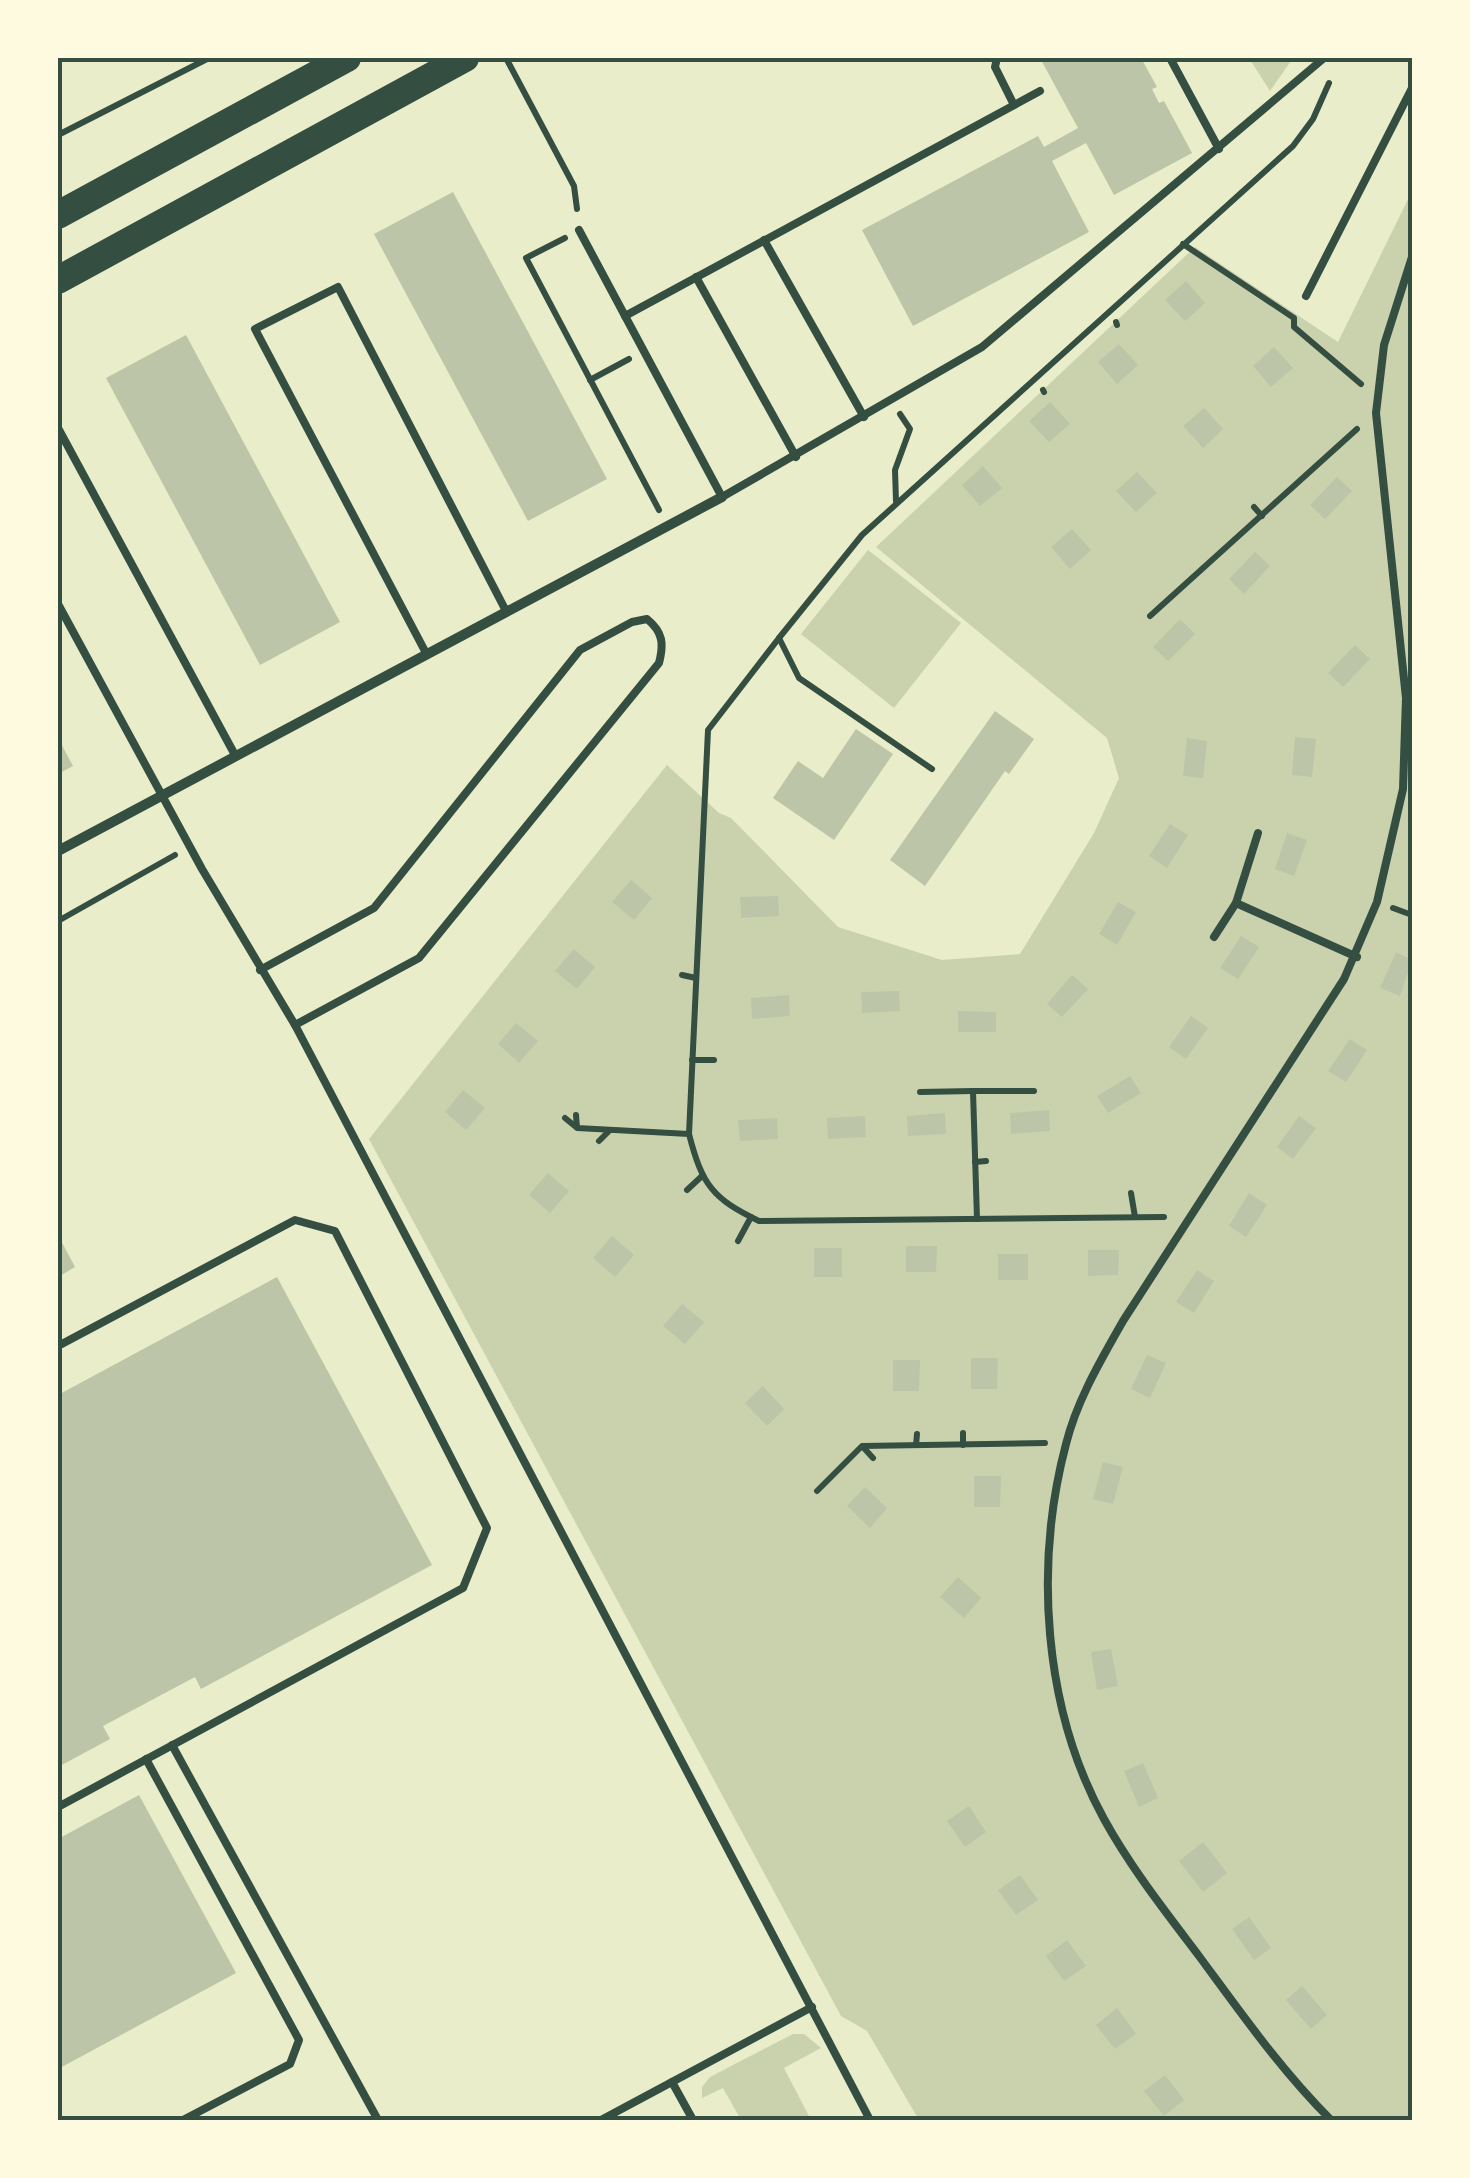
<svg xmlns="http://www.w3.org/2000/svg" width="1470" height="2178" viewBox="0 0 1470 2178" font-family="'Noto Serif',serif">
	<rect width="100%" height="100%" fill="#e9edc9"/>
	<!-- green -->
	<g fill="#cad2ad">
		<path d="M1249 58H1293L1270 91Z"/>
		<path d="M1412 191V2120H919L867 2031 841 2016 369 1139 667 765 719 813 731 818 838 927 942 960 1020 954 1094 833 1119 778 1107 738 876 547 1195 247 1338 342Z"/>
		<path d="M868 550 961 623 894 708 801 634Z"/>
		<path d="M793 2034H804L821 2048 784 2068 811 2120H741L723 2088 702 2098V2087L710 2077Z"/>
	</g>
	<!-- building -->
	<g fill="#bcc5a7">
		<path d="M1040 58H1141L1157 87 1152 89 1159 103 1164 101 1192 153 1114 195 1086 143 1052 161 1089 232 913 326 862 230 1038 136 1044 147 1078 128Z"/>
		<path d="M453 192 607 479 528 521 374 234Z"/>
		<path d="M1186 281 1205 303 1185 321 1165 300Z"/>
		<path d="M186 335 340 622 260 665 106 378Z"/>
		<path d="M1119 344 1138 365 1117 384 1098 362Z"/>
		<path d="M1274 347 1293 368 1271 387 1253 366Z"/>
		<path d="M1050 402 1070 424 1049 442 1029 421Z"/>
		<path d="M1204 408 1223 429 1203 448 1183 426Z"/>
		<path d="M983 466 1002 488 980 506 962 485Z"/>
		<path d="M1137 472 1157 493 1136 512 1116 491Z"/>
		<path d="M1337 477 1352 491 1325 519 1310 505Z"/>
		<path d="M1072 529 1091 550 1070 569 1051 547Z"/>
		<path d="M1255 552 1270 566 1244 594 1229 579Z"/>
		<path d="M1180 619 1195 634 1168 661 1153 647Z"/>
		<path d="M1355 645 1370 659 1343 687 1328 673Z"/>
		<path d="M995 711 1034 739 1009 774 1005 771 925 886 890 860Z"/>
		<path d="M856 729 893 754 834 840 773 798 798 761 823 778Z"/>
		<path d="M1295 737 1316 739 1312 777 1292 775Z"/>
		<path d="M58 738 73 766 58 774Z"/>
		<path d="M1187 738 1207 741 1203 778 1183 776Z"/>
		<path d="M1170 824 1188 835 1167 868 1149 856Z"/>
		<path d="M1287 833 1307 840 1294 876 1275 869Z"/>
		<path d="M631 880 652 898 634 920 612 902Z"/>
		<path d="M778 896 779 916 741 918 740 897Z"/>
		<path d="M1118 902 1136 912 1117 945 1099 934Z"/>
		<path d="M1241 936 1259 947 1238 979 1220 968Z"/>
		<path d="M574 949 595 967 577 989 555 971Z"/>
		<path d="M1396 952 1412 960 1400 996 1380 988Z"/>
		<path d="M1072 975 1088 989 1062 1017 1047 1004Z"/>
		<path d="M899 991 900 1011 862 1013 861 992Z"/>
		<path d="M789 995 790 1016 752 1019 751 998Z"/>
		<path d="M958 1011 996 1012V1032H958Z"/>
		<path d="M1191 1016 1208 1028 1186 1059 1169 1047Z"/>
		<path d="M516 1023 538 1041 519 1063 498 1044Z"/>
		<path d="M1350 1039 1367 1050 1346 1082 1328 1071Z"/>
		<path d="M1130 1076 1141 1093 1108 1113 1097 1096Z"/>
		<path d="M463 1090 485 1108 466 1130 445 1112Z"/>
		<path d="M1049 1110 1050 1131 1011 1134 1010 1113Z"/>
		<path d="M945 1113 946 1134 908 1136 907 1116Z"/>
		<path d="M865 1116 866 1137 828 1139 827 1118Z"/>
		<path d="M1299 1116 1316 1128 1293 1159 1277 1147Z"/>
		<path d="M777 1118 778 1139 740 1141 738 1120Z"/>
		<path d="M548 1173 569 1191 550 1213 529 1195Z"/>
		<path d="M1249 1193 1267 1205 1246 1237 1229 1226Z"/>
		<path d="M58 1235 75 1267 58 1277Z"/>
		<path d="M612 1236 634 1255 615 1277 593 1258Z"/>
		<path d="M906 1246H937L936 1272H906Z"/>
		<rect x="814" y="1248" width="28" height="29"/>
		<path d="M1088 1250H1119L1118 1275 1088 1276Z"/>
		<rect x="998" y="1254" width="30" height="26"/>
		<path d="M1197 1270 1214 1281 1194 1313 1176 1302Z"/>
		<path d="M277 1277 432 1565 201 1689 195 1677 103 1726 110 1739 58 1767V1395Z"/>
		<path d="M682 1304 704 1322 685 1344 663 1326Z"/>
		<path d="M1147 1355 1166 1363 1150 1398 1131 1389Z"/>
		<path d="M971 1358H998L997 1389H971Z"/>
		<path d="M893 1360H920L919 1391H893Z"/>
		<path d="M763 1386 784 1409 767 1426 745 1403Z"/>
		<path d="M1103 1462 1123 1467 1113 1504 1093 1499Z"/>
		<path d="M974 1476H1001L1000 1507H974Z"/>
		<path d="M865 1487 887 1508 870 1528 847 1506Z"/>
		<path d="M958 1577 981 1598 964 1618 940 1597Z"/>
		<path d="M1111 1649 1118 1686 1097 1690 1091 1652Z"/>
		<path d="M1143 1763 1158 1798 1139 1807 1124 1771Z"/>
		<path d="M139 1795 236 1973 58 2069V1839Z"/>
		<path d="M969 1806 986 1832 965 1847 947 1821Z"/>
		<path d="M1203 1842 1227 1873 1203 1892 1179 1861Z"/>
		<path d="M1020 1875 1038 1900 1016 1915 998 1890Z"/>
		<path d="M1249 1917 1271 1948 1254 1960 1232 1929Z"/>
		<path d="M1067 1940 1086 1966 1064 1981 1046 1956Z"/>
		<path d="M1302 1986 1327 2015 1311 2029 1286 2000Z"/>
		<path d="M1117 2008 1136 2034 1115 2049 1096 2025Z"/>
		<path d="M1165 2075 1184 2100 1164 2116 1144 2091Z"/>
	</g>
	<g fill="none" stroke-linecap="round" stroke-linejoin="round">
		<!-- path -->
		<g stroke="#344e41" stroke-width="6">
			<path d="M506 58 574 186 577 209"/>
			<path d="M58 135 209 58"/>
			<path d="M565 238 526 258 659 510"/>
			<path d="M1183 244 1294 318V327L1361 384"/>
			<path d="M1116 322 1117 325"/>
			<path d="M590 380 629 359"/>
			<path d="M1043 390 1044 392"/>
			<path d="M896 501 895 470 910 429 900 414"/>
			<path d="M1254 507 1262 516"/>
			<path d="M1150 616 1357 429"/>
			<path d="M932 769 799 678 779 638 862 535 1293 146 1313 119 1329 83"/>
			<path d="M1393 908 1412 915"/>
			<path d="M58 921 175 855"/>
			<path d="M682 975 696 978"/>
			<path d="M692 1060H714"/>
			<path d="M920 1092 973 1091"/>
			<path d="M576 1115 577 1128 689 1134C702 1185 713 1199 759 1221L1164 1217"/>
			<path d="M565 1118 576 1127"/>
			<path d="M689 1134 708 730 779 638"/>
			<path d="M599 1141 609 1131"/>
			<path d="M975 1162 986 1161"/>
			<path d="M687 1190 702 1176"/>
			<path d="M1131 1193 1135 1217"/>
			<path d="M977 1219 973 1091H1034"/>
			<path d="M738 1241 751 1217"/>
			<path d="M963 1433V1445"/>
			<path d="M916 1445 917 1434"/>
			<path d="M863 1447 873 1458"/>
			<path d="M817 1491 862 1446 1045 1443"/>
		</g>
		<!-- service -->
		<g stroke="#344e41" stroke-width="8">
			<path d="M997 58 995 67 1014 105"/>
			<path d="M1170 58 1219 149"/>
			<path d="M579 230 722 497 982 347 1324 58"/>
			<path d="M764 240 864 417"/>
			<path d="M696 277 796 457"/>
			<path d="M1306 296 1412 88"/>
			<path d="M625 316 1040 91"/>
			<path d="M58 428 235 755"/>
			<path d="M58 604 202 869 295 1025 870 2120"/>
			<path d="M426 653 255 329 338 287 506 611"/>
			<path d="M1258 833 1236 903 1357 957"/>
			<path d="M1214 937 1236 903"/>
			<path d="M260 970 374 908 580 650 632 622 647 619C663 632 664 644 659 663L419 958 295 1025"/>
			<path d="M58 1346 295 1220 335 1231 487 1528 463 1588 58 1807"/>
			<path d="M172 1745 378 2120"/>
			<path d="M146 1759 299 2040 290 2064 183 2120"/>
			<path d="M672 2082 693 2120"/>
			<path d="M601 2120 812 2007"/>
			<path d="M1331 2120C1281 2070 1241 2013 1199 1956 1165 1911 1131 1868 1104 1819 1043 1708 1034 1565 1066 1444 1077 1400 1101 1360 1123 1321L1344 979 1377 902 1403 789 1406 698 1376 413 1384 345 1412 257"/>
		</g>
		<!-- minor -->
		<path stroke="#344e41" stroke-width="10" d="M58 851 722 497"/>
		<!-- trunk -->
		<g stroke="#344e41" stroke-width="28">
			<path d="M58 215 347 58"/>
			<path d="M58 280 465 58"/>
		</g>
	</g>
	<!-- border -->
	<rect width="1470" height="2178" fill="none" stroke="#fefae0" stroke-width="120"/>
	<rect x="60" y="60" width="1350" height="2058" fill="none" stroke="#344e41" stroke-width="4"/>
</svg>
